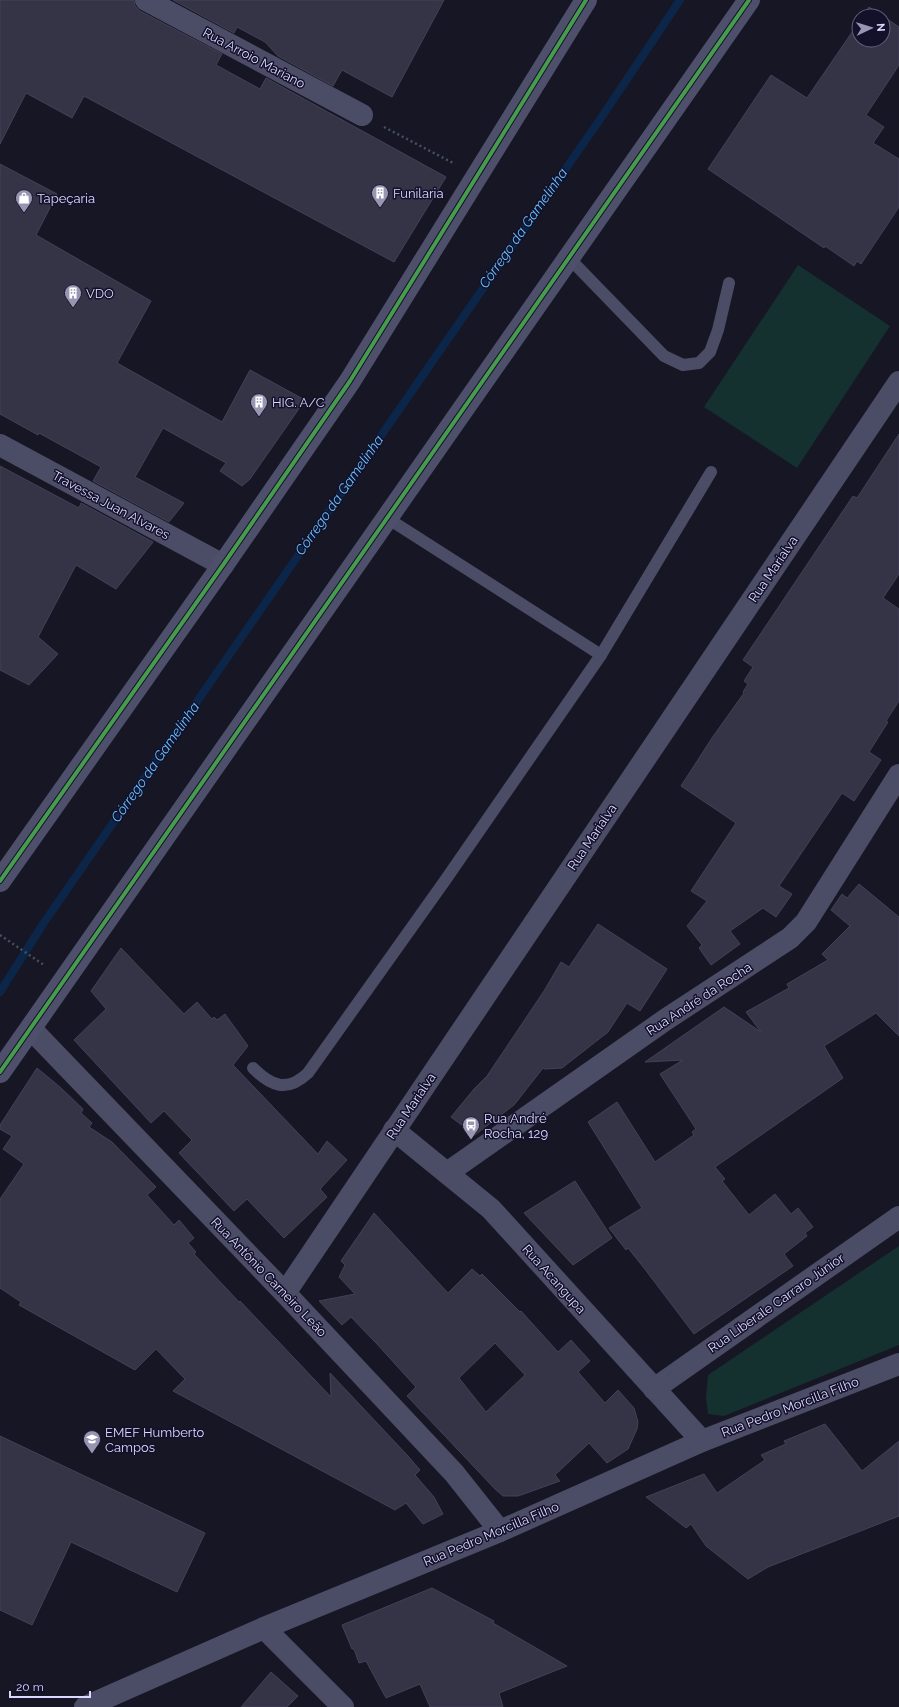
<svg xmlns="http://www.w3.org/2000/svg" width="899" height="1707" viewBox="0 0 899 1707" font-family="Raleway,sans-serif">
	<rect width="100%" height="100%" fill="#171624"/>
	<!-- green -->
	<g fill="#14312f">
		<path d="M798 265 890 326 797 468 704 407Z"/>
		<path d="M899 1246V1345L724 1416 708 1414 706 1398 708 1375Z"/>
	</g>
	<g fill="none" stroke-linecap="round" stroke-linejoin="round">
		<!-- stream -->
		<path stroke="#0c264a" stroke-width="8" d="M0 992 43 924 603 115 680 0"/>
	</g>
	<!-- building -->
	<g fill="#353446" stroke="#434158" fill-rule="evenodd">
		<path d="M0 0H134L135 6 140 11 222 54 216 65 260 89 266 78 446 177 394 262 84 96 72 118 26 93 0 144Z"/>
		<path d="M173 0H444L392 97 342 70 333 86 278 56 265 42 237 27 234 33Z"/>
		<path d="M869 7 883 16H863Z"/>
		<path d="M883 16 899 27V65L866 115 884 127 873 143 899 159V207L861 264 857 261 854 266 825 246 824 248 708 169 771 75 807 98 859 22V40H883Z"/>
		<path d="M0 164 57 194 36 235 151 301 117 363 222 422 250 370 305 400 250 479 242 486 220 471 226 463 163 428 135 477 184 503 169 522 93 481 101 467 39 433 38 435 0 414Z"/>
		<path d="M899 434V574L883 598 899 609V701L886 721 888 722 869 752 881 760 854 801 842 793 779 886 792 894 776 917 763 908 730 931 740 944 711 965 699 948 702 945 687 926 707 901 691 891 736 823 681 786 712 738 744 693 743 692 748 684 744 681 753 667 743 660 853 496 857 498Z"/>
		<path d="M0 466 79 508 81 503 153 542 116 589 76 565 38 637 58 654 29 685 0 670Z"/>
		<path d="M859 884 899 917V1036L876 1013 824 1046 843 1078 715 1167 725 1179 722 1181 749 1215 775 1194 791 1214 798 1208 813 1227 805 1233 807 1236 784 1254 793 1266 694 1334 644 1268 628 1248 626 1250 609 1228 642 1208 588 1122 617 1102 655 1162 694 1135 692 1132 696 1129 660 1074 683 1060 645 1062 724 1007 761 1032 746 1012 789 988 787 984 828 960 822 954 850 926 831 910 842 894 847 898Z"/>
		<path d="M598 924 667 969 640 1011 627 1003 608 1032 562 1068 545 1069 543 1068 514 1105 475 1135 451 1117 474 1089 487 1076 544 991 561 962 569 967Z"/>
		<path d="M121 948 184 1014 197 1002 212 1019 214 1017 217 1020 225 1014 248 1046 233 1065 318 1154 327 1141 347 1160 320 1189 327 1197 284 1238 247 1199 234 1211 179 1153 192 1140 164 1111 151 1123 74 1040 106 1009 91 991Z"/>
		<path d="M37 1068 60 1087 83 1109 81 1113 92 1123 89 1127 112 1142 156 1187 147 1195 174 1225 179 1220 194 1238 188 1243 196 1252 194 1254 239 1302 240 1301 331 1397 330 1373 408 1456 420 1470 415 1475 434 1497 443 1514 423 1524 406 1503 395 1510 382 1503 173 1391 185 1379 156 1349 135 1370 19 1305 21 1302 0 1288V1199L24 1164 3 1149 12 1136 0 1129V1125Z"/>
		<path d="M575 1181 612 1238 573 1265 524 1213Z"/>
		<path d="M374 1213 448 1293 472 1269 480 1276 482 1274 520 1312 521 1311 558 1352 571 1340 590 1361 578 1372 605 1403 618 1390 634 1408 638 1422 637 1429 628 1449 607 1463 589 1443 555 1475 560 1481 518 1496H503L495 1489 407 1396 416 1387 377 1344 351 1317 342 1325 319 1301 355 1294 339 1277 345 1265 341 1261ZM495 1343 525 1375 486 1412 459 1378Z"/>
		<path d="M825 1424 862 1471 899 1441V1516L768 1567 748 1579 706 1546 691 1524 686 1528 646 1497 704 1474 717 1493 765 1460 761 1455 786 1444 784 1441Z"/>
		<path d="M0 1436 205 1533 177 1592 71 1542 32 1625 0 1610Z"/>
		<path d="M432 1588 494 1621 493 1623 567 1666 499 1693 503 1707H430L420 1684 386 1698 366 1661 359 1663 354 1649H352L342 1625Z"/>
		<path d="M271 1672 298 1696 287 1707H241Z"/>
	</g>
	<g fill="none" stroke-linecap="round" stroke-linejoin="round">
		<!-- path -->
		<g stroke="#445260" stroke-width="2.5" stroke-dasharray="2 3" stroke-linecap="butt">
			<path d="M384 127 455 164"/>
			<path d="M0 935 44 965"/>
		</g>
		<!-- lane -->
		<g stroke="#4b4c65" stroke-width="12">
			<path d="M569 258 664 356 683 365 699 363 710 352 718 330 729 283"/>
			<path d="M387 518 601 655"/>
			<path d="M253 1068C271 1086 287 1093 308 1073L444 882 601 655 711 472"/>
		</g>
		<!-- street -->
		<g stroke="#4b4c65" stroke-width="22">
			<path d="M146 0 362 115"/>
			<path d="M0 445 223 565"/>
			<path d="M31 1029 285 1293 454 1473 500 1531"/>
			<path d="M394 1130 491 1209 702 1441"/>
			<path d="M447 1173 665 1020 790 938 806 922 899 775"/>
			<path d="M285 1293 899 382"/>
			<path d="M654 1389 899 1217"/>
			<path d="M264 1628 343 1707"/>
			<path d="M85 1707 264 1628 500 1531 702 1441 899 1364"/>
		</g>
		<!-- secondary -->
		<g stroke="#4e4f6b" stroke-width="22">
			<path d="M0 881 223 565 350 381 586 0"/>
			<path d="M0 1072 749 0"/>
		</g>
		<!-- cycleway casing -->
		<g stroke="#13102a" stroke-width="6">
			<g id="cycleway">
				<path d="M0 881 223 565 350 381 586 0"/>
				<path d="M0 1072 749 0"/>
			</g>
		</g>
		<!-- cycleway -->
		<use href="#cycleway" stroke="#469c4c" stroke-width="4"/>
	</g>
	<!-- icons -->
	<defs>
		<g id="building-pin" transform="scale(0.9)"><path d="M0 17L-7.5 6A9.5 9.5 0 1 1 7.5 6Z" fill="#9695b2" stroke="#13102a"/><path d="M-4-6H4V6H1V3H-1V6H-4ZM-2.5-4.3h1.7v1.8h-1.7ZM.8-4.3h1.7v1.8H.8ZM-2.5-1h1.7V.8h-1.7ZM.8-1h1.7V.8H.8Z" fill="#fff"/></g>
		<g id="shop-pin" transform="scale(0.9)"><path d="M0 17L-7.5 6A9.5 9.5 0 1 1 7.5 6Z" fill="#9695b2" stroke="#13102a"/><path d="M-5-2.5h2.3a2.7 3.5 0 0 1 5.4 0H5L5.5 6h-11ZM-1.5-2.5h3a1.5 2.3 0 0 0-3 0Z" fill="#fff"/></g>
		<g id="bus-pin" transform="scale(0.9)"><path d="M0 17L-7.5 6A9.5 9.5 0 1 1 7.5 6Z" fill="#9695b2" stroke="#13102a"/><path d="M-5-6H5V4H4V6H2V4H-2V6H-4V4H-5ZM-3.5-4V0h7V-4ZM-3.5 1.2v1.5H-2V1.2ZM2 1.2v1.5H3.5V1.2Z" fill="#fff"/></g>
		<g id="school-pin" transform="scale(0.9)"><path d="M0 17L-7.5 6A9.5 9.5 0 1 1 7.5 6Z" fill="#9695b2" stroke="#13102a"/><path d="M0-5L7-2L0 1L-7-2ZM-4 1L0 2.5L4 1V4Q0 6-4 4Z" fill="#fff"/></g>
	</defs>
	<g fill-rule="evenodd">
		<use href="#building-pin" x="380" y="193"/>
		<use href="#shop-pin" x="24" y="198"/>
		<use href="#building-pin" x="73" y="293"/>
		<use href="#building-pin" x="259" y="402"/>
		<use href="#bus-pin" x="471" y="1125"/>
		<use href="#school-pin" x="92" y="1439"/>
	</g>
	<g text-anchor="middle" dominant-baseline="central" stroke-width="3" stroke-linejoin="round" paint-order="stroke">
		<!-- street labels -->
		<g font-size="13" fill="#dbd9ff" stroke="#13102a">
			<text transform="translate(254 58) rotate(28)">Rua Arroio Mariano</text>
			<text transform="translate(111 505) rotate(28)">Travessa Juan Alvares</text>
			<text transform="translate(773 569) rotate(-56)">Rua Marialva</text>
			<text transform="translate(592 837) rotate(-56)">Rua Marialva</text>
			<text transform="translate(699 999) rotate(-33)">Rua André da Rocha</text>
			<text transform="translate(411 1106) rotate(-56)">Rua Marialva</text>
			<text transform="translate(269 1277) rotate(46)">Rua Antônio Carneiro Leão</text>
			<text transform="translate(554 1279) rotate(48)">Rua Acangupa</text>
			<text transform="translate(776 1303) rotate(-35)">Rua Liberale Carraro Júnior</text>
			<text transform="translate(790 1407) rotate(-21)">Rua Pedro Morcilla Filho</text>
			<text transform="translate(491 1534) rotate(-23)">Rua Pedro Morcilla Filho</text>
		</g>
		<!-- poi labels -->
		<g font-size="13" fill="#dbd9ff" stroke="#13102a" text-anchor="start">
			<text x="393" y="193">Funilaria</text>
			<text x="37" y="198">Tapeçaria</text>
			<text x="86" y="293">VDO</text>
			<text x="272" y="402">HIG. A/C</text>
			<text x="484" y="1118">Rua André<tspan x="484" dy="15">Rocha, 129</tspan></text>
			<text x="105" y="1432">EMEF Humberto<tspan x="105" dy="15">Campos</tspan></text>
		</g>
		<!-- water labels -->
		<g font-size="14" font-style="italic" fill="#67c2ff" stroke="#13102a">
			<text transform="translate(523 228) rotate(-55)">Córrego da Gamelinha</text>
			<text transform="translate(339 495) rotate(-55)">Córrego da Gamelinha</text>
			<text transform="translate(155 762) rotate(-55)">Córrego da Gamelinha</text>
		</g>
	</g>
	<!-- north arrow -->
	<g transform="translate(871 28) rotate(86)"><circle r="19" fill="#13102a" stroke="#63607f"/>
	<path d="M0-3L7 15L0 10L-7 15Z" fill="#9695b2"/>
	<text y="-6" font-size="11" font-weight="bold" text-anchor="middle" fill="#dbd9ff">N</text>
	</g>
	<!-- scale -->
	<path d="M10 1691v6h80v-6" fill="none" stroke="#dbd9ff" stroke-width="2"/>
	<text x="16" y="1691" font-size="12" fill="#dbd9ff" stroke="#13102a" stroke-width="3" paint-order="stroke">20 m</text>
</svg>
